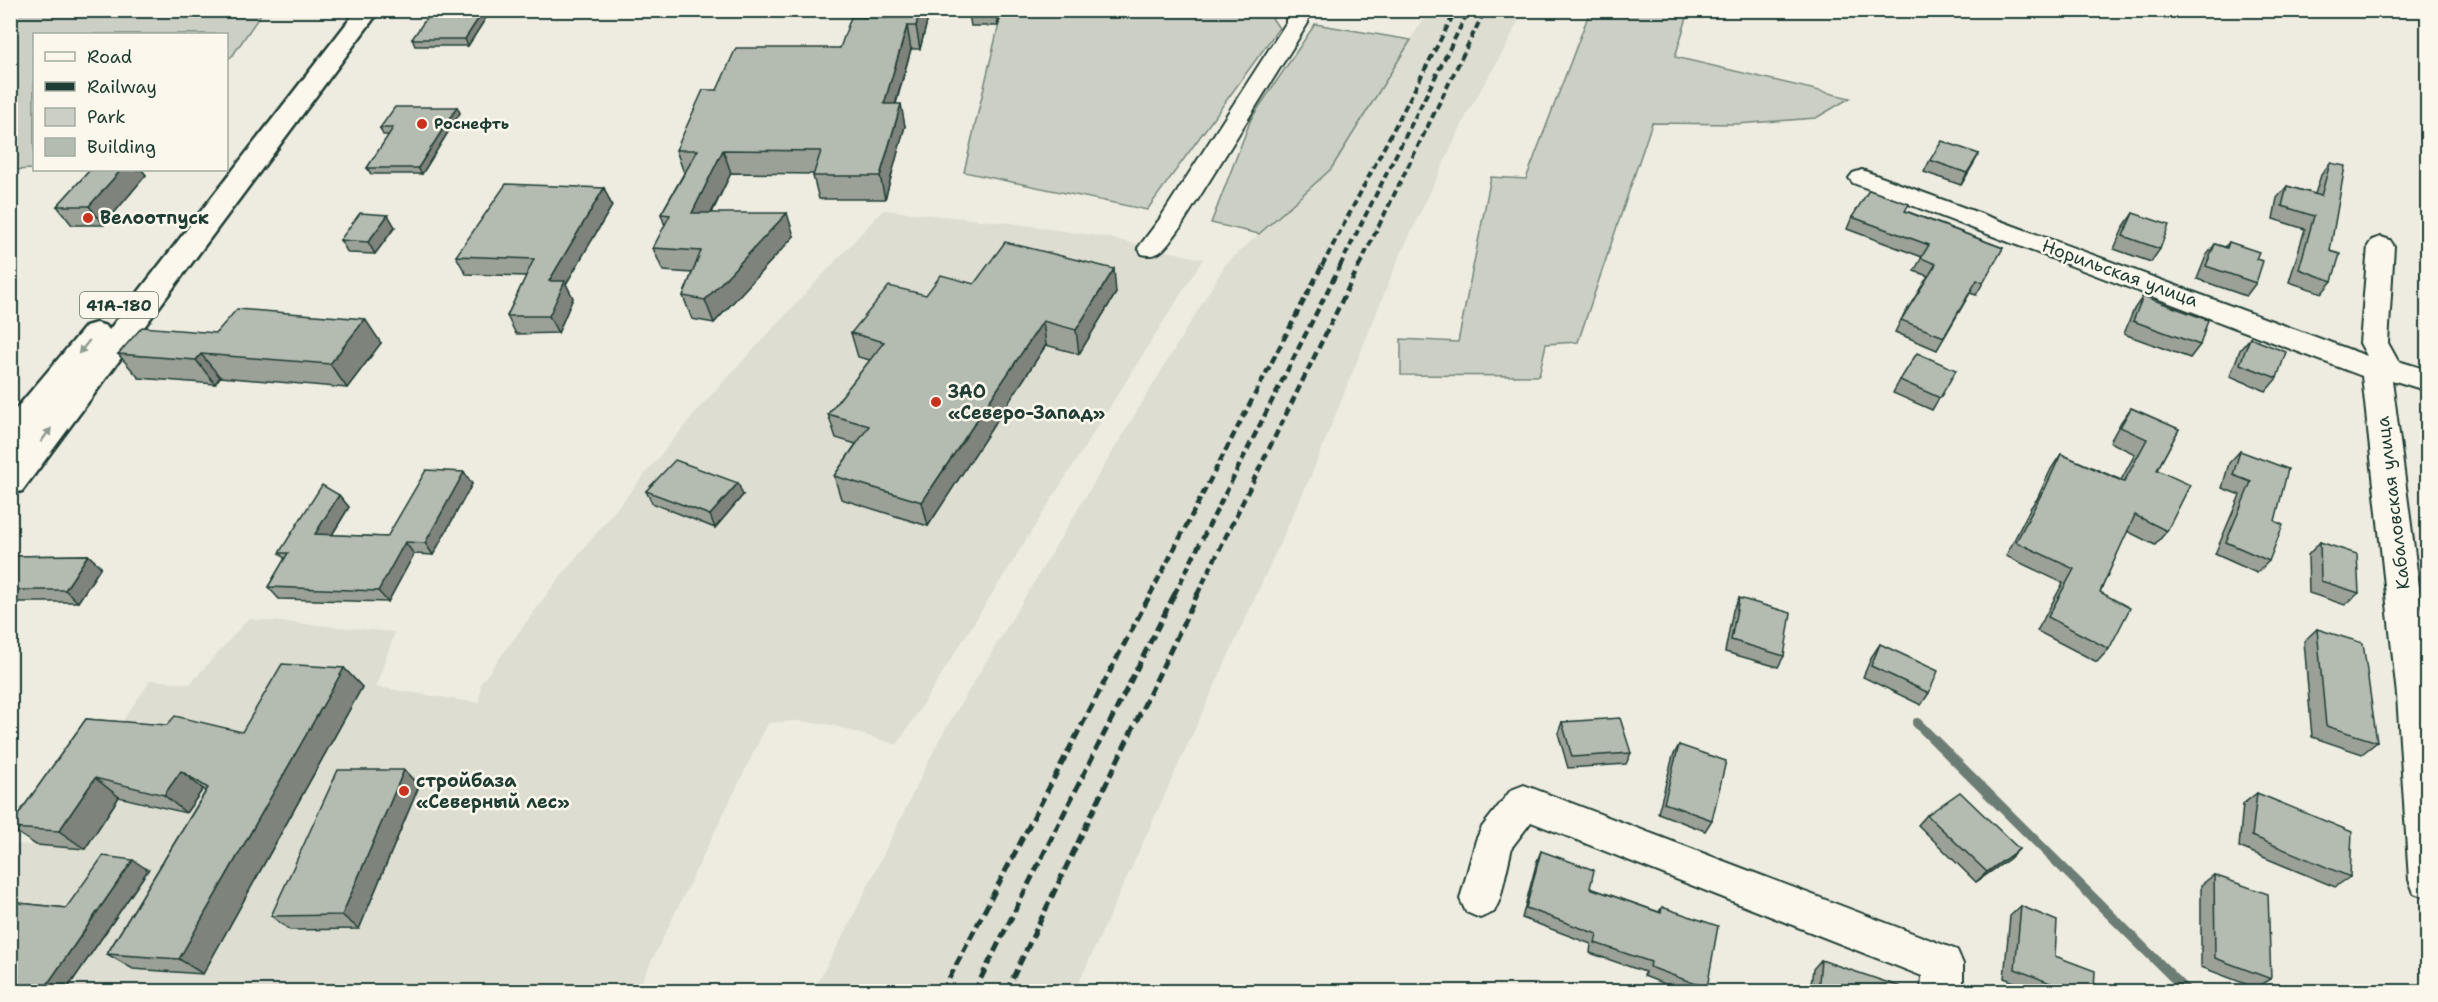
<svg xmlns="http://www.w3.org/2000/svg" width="2438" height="1002" viewBox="0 0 2438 1002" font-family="'Shantell Sans',sans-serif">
	<rect width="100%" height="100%" fill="#eeece1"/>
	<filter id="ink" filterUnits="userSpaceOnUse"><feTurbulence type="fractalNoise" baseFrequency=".0167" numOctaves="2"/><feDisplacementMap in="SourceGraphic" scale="12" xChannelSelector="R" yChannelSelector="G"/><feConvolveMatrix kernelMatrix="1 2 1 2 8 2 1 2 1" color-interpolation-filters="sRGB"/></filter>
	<g filter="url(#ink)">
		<!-- built -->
		<g fill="#ddddd2">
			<path d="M1428 11H1523L1507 45 1468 112 1397 262 1312 473 1075 991 812 992 848 927 939 740 1225 265 1331 169Z"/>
			<path d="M883 210 1011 223 1105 237 1203 259 897 745 832 725 796 721 768 723 637 991H11L10 844 36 845 151 680 190 684 248 619 395 632 376 687 479 703 481 683 553 586 701 406Z"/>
		</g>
		<!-- green -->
		<g fill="#cbcfc4" stroke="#75867c" stroke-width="1.5">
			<path d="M10 11 11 10 263 11 233 55 227 60 226 34H34V169L11 170Z"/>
			<path d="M1002 11H1267L1279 28 1147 210 964 172Z"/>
			<path d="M1590 11H1689L1675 57 1850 98 1816 118 1737 124 1652 123 1578 342 1546 344 1539 376 1401 375V339L1458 342 1491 177 1526 179Z"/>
			<path d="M1315 24 1411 40 1331 169 1259 234 1211 223 1251 119Z"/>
		</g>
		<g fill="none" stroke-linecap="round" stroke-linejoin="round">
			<!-- stream -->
			<path stroke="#6c7d74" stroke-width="10" d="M1917 723 2188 992"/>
			<!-- minor casing -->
			<g stroke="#1f3d34" stroke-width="4">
				<g id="minor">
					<path d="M1283 10H1306L1308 23 1178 231C1167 245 1161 259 1142 254L1138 248 1159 220 1286 23V14Z"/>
					<path d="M1862 170 2367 356 2360 343 2368 246 2372 240 2381 237 2390 240 2394 246 2388 343 2398 361 2428 370V391L2392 380 2428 655V898L2414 893 2409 880 2397 695 2362 376 1853 183 1849 178 1853 173Z"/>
					<path d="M1524 785 1957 950 1963 964V992H1921L1922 976 1531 822 1512 847 1500 899 1494 912 1480 918 1466 912 1460 899 1476 840 1482 827 1511 790Z"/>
				</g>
			</g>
			<!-- major casing -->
			<g stroke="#1f3d34" stroke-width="5">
				<path id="major" d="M357 10H380L22 491 10 494V458L19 447 10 450V416L86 326 96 323 106 326 109 330Z"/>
			</g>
			<!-- minor -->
			<use href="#minor" fill="#fbf7ec" fill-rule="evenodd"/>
			<!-- major -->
			<use href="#major" fill="#fbf7ec" fill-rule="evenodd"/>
			<!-- rail-far2 -->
			<g stroke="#1f3d34" stroke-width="4" stroke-dasharray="7 4" stroke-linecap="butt">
				<path d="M1322 266 1456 10"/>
				<path d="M1340 266 1469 10"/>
				<path d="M1359 266 1485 10"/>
			</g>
			<!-- rail-far1 -->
			<g stroke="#1f3d34" stroke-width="4.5" stroke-dasharray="8 4.5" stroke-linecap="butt">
				<path d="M1150 595 1323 264"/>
				<path d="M1174 595 1341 264"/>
				<path d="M1197 595 1360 264"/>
			</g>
			<!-- rail -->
			<g stroke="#1f3d34" stroke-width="5" stroke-dasharray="10 5" stroke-linecap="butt">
				<path d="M942 992 1151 593"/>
				<path d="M974 992 1175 593"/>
				<path d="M1006 992 1198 593"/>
			</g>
		</g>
		<!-- wall -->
		<g fill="#9ba197" stroke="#1f3d34" stroke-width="1.5">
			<path d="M491 10 468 46H415L412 39Z"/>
			<path d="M694 10H825V13L696 15Z"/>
			<path d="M889 10H930L920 49H911L896 104 905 126 885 199H819L813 176 814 174 731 173 712 213 794 236 714 323 692 319 683 296 692 273 663 271 653 248 665 226 661 214 684 173 676 150 717 90 840 48 887 18Z"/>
			<path d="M1002 10 998 26H971L969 14Z"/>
			<path d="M457 107 460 113 422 174H371L367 168 389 135H383L380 128Z"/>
			<path d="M1979 154 1961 185 1924 172 1930 160Z"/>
			<path d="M2330 163V251L2332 281 2322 293 2289 282 2305 229 2273 219 2277 198 2287 186 2315 194 2321 175Z"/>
			<path d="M90 170H142L146 175 104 225H72L57 206Z"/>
			<path d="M604 188 612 206 566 284 573 298 558 333 516 334 507 316 526 276 466 274 456 256Z"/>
			<path d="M1906 211 2003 248 1976 295 1970 293 1937 350 1895 332 1901 320 1928 276 1914 271 1922 257 1847 229 1852 217Z"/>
			<path d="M2133 213 2160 249 2151 262 2114 249 2124 226Z"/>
			<path d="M395 227 375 254 348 253 340 240Z"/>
			<path d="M2229 242 2256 259V283L2246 296 2197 279 2206 256 2215 244 2225 247Z"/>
			<path d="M974 284 1116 293 1079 354 1046 345 928 526 841 499 834 476 856 444 836 438 828 414 870 360 858 357 851 333Z"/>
			<path d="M2143 296 2200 345 2190 358 2124 334 2134 309Z"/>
			<path d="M216 333 381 343 347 388 220 377 215 384 139 378 118 354Z"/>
			<path d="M2250 338 2277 378 2266 391 2230 376 2240 350Z"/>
			<path d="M1956 370 1932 410 1893 393 1900 380Z"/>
			<path d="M2131 408 2179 429 2157 470 2167 531 2155 545 2127 531 2100 592 2109 649 2097 662 2037 631 2063 583 2006 556 2031 507 2037 499 2051 469 2061 454 2121 480 2135 454 2110 442 2121 422Z"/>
			<path d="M2240 451 2275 521 2269 561 2257 573 2215 554 2240 495 2222 488 2229 463Z"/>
			<path d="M464 472 472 484 433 555 414 554 388 602 279 599 268 587 285 559 279 553 339 495 349 507 332 535 387 537Z"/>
			<path d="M646 491 743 495 715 528 652 503Z"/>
			<path d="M2320 542 2359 593 2345 605 2309 593 2308 555Z"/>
			<path d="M88 555 101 567 78 602H10V556Z"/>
			<path d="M1739 598 1784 656 1778 667 1725 652 1733 610Z"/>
			<path d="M2317 629 2377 742 2362 754 2312 737 2304 641Z"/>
			<path d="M1880 644 1929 693 1921 705 1863 677 1872 656Z"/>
			<path d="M344 668 362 687 203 974 133 969 107 954 206 791 203 789 186 813 119 797 85 849 36 845 10 828V826L86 719 242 732Z"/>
			<path d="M1562 722 1631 753 1626 764 1568 768 1558 733Z"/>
			<path d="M1679 745 1712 820 1705 831 1658 813 1673 756Z"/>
			<path d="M404 770 419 786 359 929 290 930 271 916Z"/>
			<path d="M2257 793 2350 877 2335 887 2239 847 2243 804Z"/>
			<path d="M1927 815 2019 849 2009 859 1976 882 1918 825Z"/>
			<path d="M1541 851 1590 888 1659 912 1662 907 1707 988 1704 992H1685L1644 976 1645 972 1590 953 1591 944 1522 918 1537 861Z"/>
			<path d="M148 870 65 992H10L14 983 10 982V902L66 908Z"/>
			<path d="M2214 875 2271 979 2256 988 2201 967V885Z"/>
			<path d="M2021 906 2055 956 2094 992H2038L2004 978 2010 916Z"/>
			<path d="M1821 960 1900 992H1810L1813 969Z"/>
		</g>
		<!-- shaded-wall -->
		<g fill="#7e837b" stroke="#1f3d34" stroke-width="1.5">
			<path d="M484 10H491L468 46 465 39Z"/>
			<path d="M920 10H930L920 49 916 26Z"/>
			<path d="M997 10H1002L998 26 996 14Z"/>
			<path d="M907 26 911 49 889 126 884 104Z"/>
			<path d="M901 104 905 126 885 199 880 176Z"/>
			<path d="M457 107 460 113 422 174 418 168Z"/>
			<path d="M723 150 731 173 700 235 692 213Z"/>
			<path d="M1979 154 1972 166 1961 185 1967 173Z"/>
			<path d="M121 170H142L146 175 104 225 89 206Z"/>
			<path d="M604 188 612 206 566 284 573 298 558 333 549 316V281Z"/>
			<path d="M787 213 794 236 714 323 705 300Z"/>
			<path d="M388 215 395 227 375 254 368 242Z"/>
			<path d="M1114 269 1116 293 1079 354 1076 330Z"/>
			<path d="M365 319 381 343 347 388 330 364Z"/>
			<path d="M1043 321 1046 345 928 526 922 502Z"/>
			<path d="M201 354 220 377 215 384 196 360Z"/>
			<path d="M464 472 472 484 433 555 425 543Z"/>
			<path d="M738 483 743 495 715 528 710 515Z"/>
			<path d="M339 495 349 507 325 546 315 534Z"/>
			<path d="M405 542 414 554 388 602 378 591Z"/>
			<path d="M88 555 101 567 78 602 65 590Z"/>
			<path d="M344 668 362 687 203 974 179 959Z"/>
			<path d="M404 770 419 786 359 929 342 915Z"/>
			<path d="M181 771 203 789 186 813 164 795Z"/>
			<path d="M95 778 119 797 85 849 59 831Z"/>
			<path d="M2019 849 2009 859 1976 882 1987 872Z"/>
			<path d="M133 860 148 870 65 992H42Z"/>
		</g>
		<!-- building -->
		<g fill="#b4bbb0" stroke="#1f3d34" stroke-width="1.5">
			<path d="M432 10H484L465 39H412Z"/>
			<path d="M889 10H920L916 26H907L884 104H901L880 176H813L821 151 723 150 692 213H787L705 300 683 296 701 251 653 248 670 215 661 214 698 150H676L703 90H717L736 48H840L851 17 887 18Z"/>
			<path d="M970 10H997L996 14H969Z"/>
			<path d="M395 107H457L418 168H367L393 128H380Z"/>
			<path d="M1942 141 1979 154 1967 173 1930 160Z"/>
			<path d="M2330 163 2345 166 2330 251 2340 254 2332 281 2299 269 2314 216 2282 206 2287 186 2321 196Z"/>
			<path d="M90 170H121L89 206H57Z"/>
			<path d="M506 184 604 188 549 281H565L549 316H507L534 259 456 256Z"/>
			<path d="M1869 190 1909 204 1905 211 2003 248 1983 283 1977 280 1944 337 1901 320 1936 264 1921 258 1929 245 1852 217Z"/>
			<path d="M360 213 388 215 368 242 340 240Z"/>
			<path d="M2133 213 2169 225 2160 249 2123 236Z"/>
			<path d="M1005 242 1114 269 1076 330 1043 321 922 502 834 476 869 426 828 414 884 342 851 333 889 286 926 295 941 275 974 284Z"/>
			<path d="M2229 242 2259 252 2256 259 2263 261 2256 283 2206 266 2215 244 2227 248Z"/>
			<path d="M2143 296 2208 320 2200 345 2133 321Z"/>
			<path d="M237 309 365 319 330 364 201 354 196 360 118 354 142 327 216 333Z"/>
			<path d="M2250 338 2286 352 2277 378 2240 364Z"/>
			<path d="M1917 353 1956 370 1940 398 1900 380Z"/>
			<path d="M2131 408 2179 429 2157 470 2190 485 2167 531 2135 515 2100 592 2130 608 2109 649 2048 617 2074 569 2016 542 2042 493H2043L2061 454 2124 482 2147 439 2120 427Z"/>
			<path d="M2240 451 2288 469 2275 521 2283 525 2269 561 2226 542 2251 482 2233 475Z"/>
			<path d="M675 460 738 483 710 515 646 491Z"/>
			<path d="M426 470 464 472 425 543 405 542 378 591 268 587 288 553H279L322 485 339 495 315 534 387 537Z"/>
			<path d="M2320 542 2357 554 2359 593 2321 581Z"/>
			<path d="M88 555 65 590H10V556Z"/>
			<path d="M1739 598 1791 613 1784 656 1731 640Z"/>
			<path d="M2317 629 2363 643 2377 742 2326 726Z"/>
			<path d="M1880 644 1938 671 1929 693 1871 666Z"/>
			<path d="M282 664 344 668 179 959 107 954 208 788 181 771 164 795 95 778 59 831 10 828V826L86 719 167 725 175 716 242 732Z"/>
			<path d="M1620 718 1631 753 1572 757 1562 722Z"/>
			<path d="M1679 745 1726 761 1712 820 1664 803Z"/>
			<path d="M338 770H404L342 915 271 916Z"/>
			<path d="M1960 792 2019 849 1987 872 1927 815Z"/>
			<path d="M2257 793 2352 832 2350 877 2252 836Z"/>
			<path d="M1541 851 1594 870 1590 888 1661 913 1662 907 1718 926 1707 988 1650 967 1651 962 1595 943 1597 934 1526 908Z"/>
			<path d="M103 856 133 860 42 992H10V987L19 976 10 975V902L66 908Z"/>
			<path d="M2214 875 2268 894 2271 979 2215 958Z"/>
			<path d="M2021 906 2057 921 2055 956 2095 971 2094 992H2073L2015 969Z"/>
			<path d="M1821 960 1901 987 1900 992H1818Z"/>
		</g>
		<!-- one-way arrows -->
		<defs><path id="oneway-solid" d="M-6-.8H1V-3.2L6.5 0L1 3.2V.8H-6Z" transform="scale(1.5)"/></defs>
		<g fill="#8d9a90">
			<use href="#oneway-solid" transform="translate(84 347) rotate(129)"/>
			<use href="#oneway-solid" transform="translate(46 435) rotate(-53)"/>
		</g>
	</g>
	<!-- markers -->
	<g fill="#c8321e" stroke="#fbf7ec" stroke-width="2">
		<circle cx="422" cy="124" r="6"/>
		<circle cx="88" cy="218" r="6"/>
		<circle cx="936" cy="402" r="6"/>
		<circle cx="404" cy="791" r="6"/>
	</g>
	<g text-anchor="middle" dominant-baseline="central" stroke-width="5" stroke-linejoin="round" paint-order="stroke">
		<!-- far-poi labels -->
		<g font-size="15" font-weight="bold" fill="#1f3d34" stroke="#fbf7ec" text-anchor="start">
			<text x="434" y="124">Роснефть</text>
		</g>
		<!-- shield labels -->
		<rect fill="#fbf7ec" stroke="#61756b" stroke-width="1.5" x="80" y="292" width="78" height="26" rx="4.5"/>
		<g font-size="16" font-weight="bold" fill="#1f3d34">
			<text x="119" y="305">41А-180</text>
		</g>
		<!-- poi labels -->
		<g font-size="18" font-weight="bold" fill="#1f3d34" stroke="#fbf7ec" text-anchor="start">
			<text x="100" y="218">Велоотпуск</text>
			<text x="948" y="392">ЗАО<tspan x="948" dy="21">«Северо-Запад»</tspan></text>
			<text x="416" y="781">стройбаза<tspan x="416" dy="21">«Северный лес»</tspan></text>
		</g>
		<!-- street labels -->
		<g font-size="18" fill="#1f3d34" stroke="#fbf7ec">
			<text transform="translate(2120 273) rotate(20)">Норильская улица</text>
			<text transform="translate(2393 503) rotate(-97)">Кабаловская улица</text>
		</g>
	</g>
	<!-- margin -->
	<rect width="2438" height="1002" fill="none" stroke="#fbf7ec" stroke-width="36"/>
	<rect x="18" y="18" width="2402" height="966" fill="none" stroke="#1f3d34" stroke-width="2" filter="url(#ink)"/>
	<!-- legend -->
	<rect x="33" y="33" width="195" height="138" fill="#fbf7ec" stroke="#a3ada2" stroke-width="1.5"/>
	<rect x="45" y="52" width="30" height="9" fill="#fbf7ec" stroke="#a3ada2" stroke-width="1.5"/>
	<text x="87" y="63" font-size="18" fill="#1f3d34">Road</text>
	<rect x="45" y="82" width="30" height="9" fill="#1f3d34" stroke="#a3ada2" stroke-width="1.5"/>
	<text x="87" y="93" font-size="18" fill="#1f3d34">Railway</text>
	<rect x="45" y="108" width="30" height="18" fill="#cbcfc4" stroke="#a3ada2" stroke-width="1.5"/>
	<text x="87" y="123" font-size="18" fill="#1f3d34">Park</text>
	<rect x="45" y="138" width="30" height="18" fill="#b4bbb0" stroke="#a3ada2" stroke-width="1.5"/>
	<text x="87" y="153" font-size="18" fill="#1f3d34">Building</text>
</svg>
